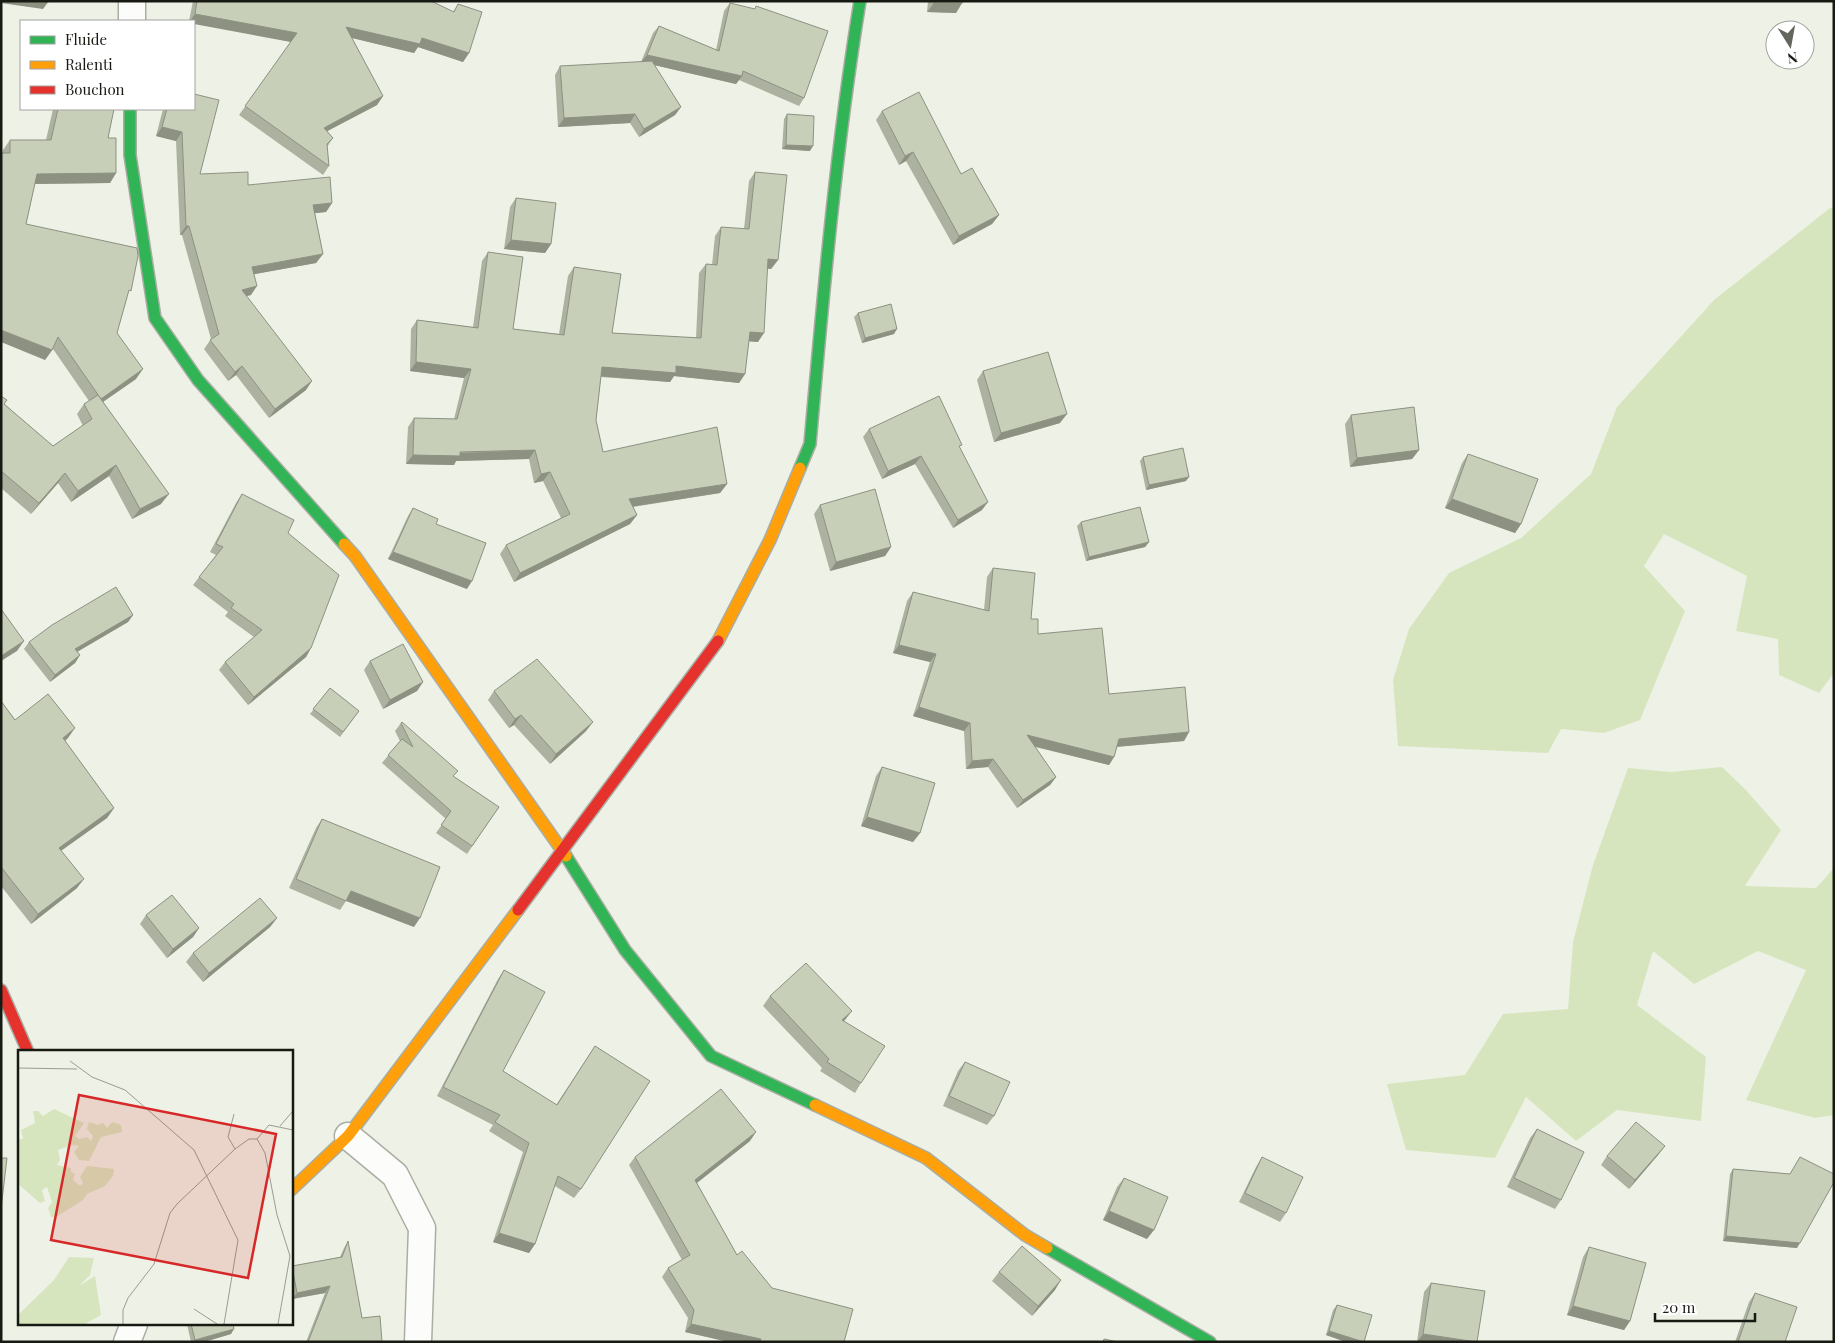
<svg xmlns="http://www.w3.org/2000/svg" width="1835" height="1343" viewBox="0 0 1835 1343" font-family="'Playfair Display',serif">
	<rect width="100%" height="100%" fill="#eef2e6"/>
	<!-- green -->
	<g fill="#d7e5bf">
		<path d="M1834 207V673L1819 693 1779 675 1778 639 1736 631 1747 576 1664 534 1644 566 1685 611 1640 720 1604 733 1561 729 1548 753 1398 746 1393 680 1409 629 1449 573 1521 538 1591 474 1617 407 1714 300 1830 208Z"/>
		<path d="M1722 767 1745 789 1781 830 1745 886 1816 888 1834 868V1115L1815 1118 1746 1100 1806 970 1758 951 1694 984 1653 951 1637 1005 1706 1057 1701 1121 1617 1110 1576 1141 1526 1097 1495 1158 1406 1150 1387 1084 1465 1075 1503 1014 1568 1009 1573 942 1593 865 1628 768 1670 772Z"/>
	</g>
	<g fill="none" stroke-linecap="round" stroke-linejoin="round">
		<!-- street casing -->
		<g stroke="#aaada4" stroke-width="29">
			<g id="street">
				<path d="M132 21V1"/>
				<path d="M348 1136 395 1175 422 1228 418 1342"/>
				<path d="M127 1342 134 1324"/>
			</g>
		</g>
		<!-- fast casing -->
		<g stroke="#aaada4" stroke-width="14">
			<g id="fast">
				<path d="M130 109V155L155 318 198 380 344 544"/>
				<path d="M800 468 810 444C823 296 836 148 860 1"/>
				<path d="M566 856 625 950 711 1056 815 1105"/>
				<path d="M1047 1248 1210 1342"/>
			</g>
		</g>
		<!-- slow casing -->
		<g stroke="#aaada4" stroke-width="14">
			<g id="slow">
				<path d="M344 544 355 556 566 856"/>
				<path d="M718 641 770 540 800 468"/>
				<path d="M815 1105 926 1158 1025 1235 1047 1248"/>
				<path d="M291 1190 348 1136 518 910"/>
			</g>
		</g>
		<!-- jam casing -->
		<g stroke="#aaada4" stroke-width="14">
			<g id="jam">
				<path d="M518 910 718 641"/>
				<path d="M1 990 28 1052"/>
			</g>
		</g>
		<!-- street -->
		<use href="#street" stroke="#fcfdfb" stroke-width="26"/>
		<!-- fast -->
		<use href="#fast" stroke="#30b455" stroke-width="11"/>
		<!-- slow -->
		<use href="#slow" stroke="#ff9f0a" stroke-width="11"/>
		<!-- jam -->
		<use href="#jam" stroke="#e5322d" stroke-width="11"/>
	</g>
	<!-- wall -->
	<g fill="#acb29f">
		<path d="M193 1H431L453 12 458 4 469 53 463 62 418 47 414 53 352 38 383 96 377 105 327 131 333 138 327 147 329 166 323 175 239 115 291 42 194 21H189Z"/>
		<path d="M928 1H962V3L956 13 927 12Z"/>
		<path d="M730 3 804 98 799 106 739 80 736 84 654 65 681 107 675 115 639 137 630 123 558 127 555 75 560 66 641 62 653 33 659 26 716 50 724 11Z"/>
		<path d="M53 109H114L108 138 116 173 110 183 35 184 26 224 127 297 117 333 136 379 103 402 161 504 132 519 109 476 71 502 58 483 31 514 1 488V396L4 404 53 446 83 426 77 414 84 404 89 401 53 349 45 360 3 153V150L10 140H46Z"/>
		<path d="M163 109H194L200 174 248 185 332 203 326 212 315 213 323 254 316 263 254 274 251 295 246 296 306 390 269 418 236 375 228 381 204 349 211 339 182 235H180L176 141 156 136Z"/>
		<path d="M882 111 961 174 999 215 992 224 953 245 906 161 899 165 876 120Z"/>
		<path d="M787 114 810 151 782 149 784 119Z"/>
		<path d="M755 172 778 260 771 269 767 268 758 342 749 341 745 374 739 383 674 376 670 382 601 377 596 420 603 452 727 484 720 493 633 507 637 515 630 524 514 582 500 554 506 545 561 518 543 481 534 483 529 459 456 461 454 465 406 464 408 427 414 418 454 419 464 378 410 371 411 329 417 320 473 327 482 261 488 252 513 329 559 334 568 276 574 267 612 333 696 338 699 273 706 264 712 265 715 236 721 227 744 229 749 181Z"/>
		<path d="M516 198 551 244 545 253 504 249 510 207Z"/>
		<path d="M858 313 894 334 862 343 854 317Z"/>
		<path d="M983 371 1060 423 994 442 977 380Z"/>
		<path d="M1351 415 1419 450 1412 459 1350 467 1345 424Z"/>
		<path d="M869 429 960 448 982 510 953 528 915 464 882 479 863 437Z"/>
		<path d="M1468 454 1521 524 1515 533 1445 508 1462 463Z"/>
		<path d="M1143 457 1186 481 1146 490 1140 461Z"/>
		<path d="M242 494 288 533 311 648 306 657 248 705 219 670 225 662 254 637 225 616 228 612 193 585 216 555 210 552 236 503Z"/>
		<path d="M820 505 891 547 885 556 830 571 814 514Z"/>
		<path d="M413 508 436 524 467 589 388 559 408 516Z"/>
		<path d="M1081 522 1149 542 1145 547 1086 561 1077 526Z"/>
		<path d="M993 568 1031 619 1038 634 1109 694 1189 732 1184 741 1117 747 1114 757 1109 765 1035 747 1056 777 1050 785 1017 808 988 767 966 769 964 731 913 716 930 662 893 653 907 601 913 592 984 610 987 577Z"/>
		<path d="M133 615 128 622 77 652 80 655 75 663 50 682 24 649 29 642Z"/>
		<path d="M370 661 423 682 417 691 383 709 364 670Z"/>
		<path d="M330 688 359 711 340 737 310 714Z"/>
		<path d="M494 691 593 722 586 731 550 764 514 725 509 728 488 700Z"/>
		<path d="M1 701 15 720 68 738 65 741 114 808 107 818 61 851 77 888 31 924 1 886Z"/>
		<path d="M401 723 454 777 499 807 467 854 436 833 446 819 382 763 400 741 395 731Z"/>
		<path d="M882 767 920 833 913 842 861 826 876 776Z"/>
		<path d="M322 819 414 927 346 901 340 910 289 888 316 828Z"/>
		<path d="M146 915 199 928 193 937 167 958 140 924Z"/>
		<path d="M277 918 270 927 203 982 186 962 193 953Z"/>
		<path d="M504 970 503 1071 556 1105 595 1046 581 1189 574 1198 555 1186 535 1244 529 1253 493 1242 523 1152 489 1131 493 1125 437 1096 498 979Z"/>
		<path d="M770 996 844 1021 861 1083 855 1093 820 1071 822 1068 763 1006Z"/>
		<path d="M965 1062 994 1116 987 1125 943 1106 958 1071Z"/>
		<path d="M1537 1129 1561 1200 1555 1209 1507 1187 1530 1138Z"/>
		<path d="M750 1141 697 1183 737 1255 772 1288 844 1342H729L685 1332 688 1318 662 1277 668 1268 682 1260 629 1165 635 1157Z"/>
		<path d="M1665 1146 1658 1155 1629 1189 1601 1165 1607 1156Z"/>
		<path d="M1262 1157 1286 1213 1280 1222 1239 1202 1256 1167Z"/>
		<path d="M1800 1157 1797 1248 1723 1241 1730 1174 1733 1169 1790 1174Z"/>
		<path d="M1124 1178 1147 1239 1103 1220 1117 1187Z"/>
		<path d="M348 1241 362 1318 382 1342H306L325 1293 292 1299 291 1294V1267L292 1266 340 1257 344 1248Z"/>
		<path d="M1589 1247 1630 1321 1624 1330 1567 1315 1583 1257Z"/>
		<path d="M999 1272 1055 1290 1032 1316 992 1281Z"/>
		<path d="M1431 1283 1477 1342H1417L1424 1292Z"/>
		<path d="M1755 1293 1785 1342H1735L1749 1302Z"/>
		<path d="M1337 1305 1364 1342H1346L1326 1335 1333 1310Z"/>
		<path d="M187 1324H233L231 1334 204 1342H191Z"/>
	</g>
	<!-- shaded-wall -->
	<g fill="#8c9182">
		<path d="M1 1H49L43 9 1 3Z"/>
		<path d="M934 3H962L956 13 927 12Z"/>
		<path d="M195 14 297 33 291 42 194 24V21H190Z"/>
		<path d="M346 27 422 38 469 53 463 62 418 47 414 53 340 35Z"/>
		<path d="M647 55 742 76 736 84 641 62Z"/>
		<path d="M383 96 377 105 318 136 324 128Z"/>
		<path d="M681 107 675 115 639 137 644 129Z"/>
		<path d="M635 114 630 123 558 127 564 118Z"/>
		<path d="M162 127 182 132 176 141 156 136Z"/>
		<path d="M786 145 813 146 810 151 782 149Z"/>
		<path d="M913 152 906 161 899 165 905 156Z"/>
		<path d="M116 173 110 183 30 184 37 174Z"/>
		<path d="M332 203 326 212 307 214 313 205Z"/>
		<path d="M999 215 992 224 953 245 959 236Z"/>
		<path d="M186 226H189L182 235H180Z"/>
		<path d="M511 240 551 244 545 253 504 249Z"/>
		<path d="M323 254 316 263 245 276 252 267Z"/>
		<path d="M768 259 778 260 771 269 762 268Z"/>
		<path d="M257 286 251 295 235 299 242 290Z"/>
		<path d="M897 329 894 334 862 343 865 338Z"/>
		<path d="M1 330 52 350 45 360 1 342Z"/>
		<path d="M750 332 764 333 758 342 744 341Z"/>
		<path d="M416 362 471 369 464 378 410 371Z"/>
		<path d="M242 366 236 375 228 381 235 372Z"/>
		<path d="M676 366 745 374 739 383 674 376 670 382 596 376 602 367Z"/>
		<path d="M143 369 136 379 94 408 101 399Z"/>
		<path d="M312 381 306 390 269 418 275 409Z"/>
		<path d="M1067 414 1060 423 994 442 1001 433Z"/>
		<path d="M535 450 529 459 456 461 454 465 406 464 413 455Z"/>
		<path d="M1419 450 1412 459 1350 467 1357 458Z"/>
		<path d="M921 456 915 464 882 479 888 471Z"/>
		<path d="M116 465 109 476 71 502 78 491Z"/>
		<path d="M550 472 543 481 534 483 541 474Z"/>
		<path d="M65 473 58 483 31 514 39 503Z"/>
		<path d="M1189 477 1186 481 1146 490 1149 485Z"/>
		<path d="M727 484 720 493 623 508 629 499Z"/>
		<path d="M169 494 161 504 132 519 140 509Z"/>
		<path d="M1452 499 1521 524 1515 533 1445 508Z"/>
		<path d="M988 502 982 510 953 528 958 520Z"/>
		<path d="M637 515 630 524 514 582 520 573Z"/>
		<path d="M1149 542 1145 547 1086 561 1089 557Z"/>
		<path d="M891 547 885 556 830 571 836 562Z"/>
		<path d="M393 552 472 581 467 589 388 559Z"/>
		<path d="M133 615 128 622 70 656 75 649Z"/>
		<path d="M24 641 17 651 1 661V656Z"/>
		<path d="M899 645 936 654 930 662 893 653Z"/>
		<path d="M311 648 306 657 248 705 254 697Z"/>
		<path d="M80 655 75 663 50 682 55 675Z"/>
		<path d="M423 682 417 691 383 709 390 700Z"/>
		<path d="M919 707 970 723 964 731 913 716Z"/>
		<path d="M521 715 514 725 509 728 515 719Z"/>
		<path d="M593 722 586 731 550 764 556 754Z"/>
		<path d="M75 728 68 738 56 748 63 738Z"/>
		<path d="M1189 732 1184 741 1113 747 1119 739Z"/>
		<path d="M1027 735 1114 757 1109 765 1021 743Z"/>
		<path d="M993 759 988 767 966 769 972 761Z"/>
		<path d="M1056 777 1050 785 1017 808 1023 800Z"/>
		<path d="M114 808 107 818 52 857 59 848Z"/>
		<path d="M867 817 920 833 913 842 861 826Z"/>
		<path d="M84 879 77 888 31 924 38 914Z"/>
		<path d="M351 891 420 918 414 927 344 900Z"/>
		<path d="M277 918 270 927 203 982 209 973Z"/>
		<path d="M199 928 193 937 167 958 173 949Z"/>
		<path d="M852 1011 845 1020 836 1029 842 1020Z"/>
		<path d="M756 1132 750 1141 689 1189 695 1180Z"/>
		<path d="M1665 1146 1658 1155 1629 1189 1635 1180Z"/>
		<path d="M1109 1211 1154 1230 1147 1239 1103 1220Z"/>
		<path d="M499 1233 535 1244 529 1253 493 1242Z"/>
		<path d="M1726 1236 1800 1243 1797 1248 1723 1241Z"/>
		<path d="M1061 1280 1055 1290 1032 1316 1038 1306Z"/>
		<path d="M330 1286 325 1293 292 1299 297 1293Z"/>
		<path d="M1573 1306 1630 1321 1624 1330 1567 1315Z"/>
		<path d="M691 1324 761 1339 760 1342H729L685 1332Z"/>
		<path d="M234 1329 231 1334 204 1342H194L195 1340Z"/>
		<path d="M1329 1331 1364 1342H1346L1326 1335Z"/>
		<path d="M1423 1334 1473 1342H1417Z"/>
	</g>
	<!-- building -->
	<g fill="#c8cfb9" stroke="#8c9182">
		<path d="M197 1H431L454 12 458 4 482 12 469 53 422 38 420 44 346 27 383 96 324 128 333 138 327 144 329 166 245 106 297 33 195 14Z"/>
		<rect x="934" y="1" width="28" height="2"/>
		<path d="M730 3 755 9 756 6 828 31 804 98 743 71 742 76 647 55 659 26 719 51Z"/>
		<path d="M652 61 681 107 644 129 635 114 564 118 560 66Z"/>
		<path d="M919 92 961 174 972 168 999 215 959 236 913 152 905 156 882 111Z"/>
		<path d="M194 94 219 100 200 174 248 172V185L330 177 332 203 313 205 323 254 252 267 257 286 242 290 312 381 275 409 242 366 235 372 210 340 219 334 189 226H186L182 132 162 127 167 109H194Z"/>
		<path d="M58 109H114L108 138H116V173L37 174 26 224 137 248 138 256 131 291 129 290 117 333 143 369 101 399 58 337 52 350 1 330V153H10V140H51Z"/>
		<path d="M787 114 814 116 813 146 786 145Z"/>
		<path d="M755 172 787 175 778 260 768 259 764 333 750 332 745 374 676 366V373L602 367 596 420 603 452 717 427 727 484 629 499 637 515 520 573 506 545 570 514 550 472 541 474 535 450 460 452V456L413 455 414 418 457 419 471 369 416 362 417 320 478 328 488 252 523 257 513 329 564 335 574 267 621 274 612 333 701 338 706 264 717 265 721 227 749 229Z"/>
		<path d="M516 198 556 203 551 244 511 240Z"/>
		<path d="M891 304 897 329 865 338 858 313Z"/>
		<path d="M1048 352 1067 414 1001 433 983 371Z"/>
		<path d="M98 395 169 494 140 509 116 465 78 491 65 473 39 503 1 471V396L7 400 4 404 53 446 92 419 84 404Z"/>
		<path d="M939 396 962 445 959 446 988 502 958 520 921 456 888 471 869 429Z"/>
		<path d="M1414 407 1419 450 1357 458 1351 415Z"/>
		<path d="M1183 448 1189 477 1149 485 1143 457Z"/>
		<path d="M1468 454 1538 479 1521 524 1452 499Z"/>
		<path d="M875 489 891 547 836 562 820 505Z"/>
		<path d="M242 494 294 520 288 533 339 575 311 648 254 697 225 662 262 630 231 608 234 604 199 577 223 547 216 544Z"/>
		<path d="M1140 507 1149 542 1089 557 1081 522Z"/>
		<path d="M413 508 438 519 436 524 486 543 472 581 393 552Z"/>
		<path d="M993 568 1035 573 1031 619H1038V634L1102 628 1109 694 1185 687 1189 732 1119 739 1114 757 1027 735 1056 777 1023 800 993 759 972 761 970 723 919 707 936 654 899 645 913 592 989 611Z"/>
		<path d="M116 587 133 615 75 649 80 655 55 675 29 642 52 625Z"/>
		<path d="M1 609 24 641 1 656Z"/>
		<path d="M403 644 423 682 390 700 370 661Z"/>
		<path d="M537 659 593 722 556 754 521 715 515 719 494 691Z"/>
		<path d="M330 688 359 711 343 732 313 709Z"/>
		<path d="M48 694 75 728 63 738 114 808 59 848 84 879 38 914 1 867V701L15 720Z"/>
		<path d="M402 722 458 771 453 776 499 807 472 846 441 825 451 811 388 755 402 739 413 747 401 723Z"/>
		<path d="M882 767 935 783 920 833 867 817Z"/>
		<path d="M322 819 440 867 420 918 351 891 346 901 296 879Z"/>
		<path d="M172 895 199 928 173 949 146 915Z"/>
		<path d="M260 898 277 918 209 973 193 953Z"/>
		<path d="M806 963 852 1011 842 1020 885 1046 861 1083 827 1062 829 1059 770 996Z"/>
		<path d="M504 970 545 992 503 1071 557 1105 595 1046 650 1081 581 1189 558 1176 535 1244 499 1233 529 1143 495 1122 500 1115 443 1087Z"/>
		<path d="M965 1062 1010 1082 994 1116 949 1096Z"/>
		<path d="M721 1089 756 1132 695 1180 737 1255 742 1251 772 1288 853 1309 844 1342H760L761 1339 691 1324 694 1310 668 1268 690 1255 635 1157Z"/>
		<path d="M1636 1122 1665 1146 1635 1180 1607 1156Z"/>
		<path d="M1537 1129 1584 1152 1561 1200 1514 1178Z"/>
		<path d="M1262 1157 1303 1177 1286 1213 1245 1193Z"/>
		<path d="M1800 1157 1834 1174V1182L1800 1243 1726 1236 1733 1169 1790 1174Z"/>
		<path d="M1 1158H7L1 1209Z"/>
		<path d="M1124 1178 1168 1197 1154 1230 1109 1211Z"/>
		<path d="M348 1241 362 1318 380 1316 382 1342H308L330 1286 297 1293 292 1266 342 1257Z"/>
		<path d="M1022 1246 1061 1280 1038 1306 999 1272Z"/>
		<path d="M1589 1247 1646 1263 1630 1321 1573 1306Z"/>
		<path d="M1431 1283 1485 1291 1477 1342 1423 1334Z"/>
		<path d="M1755 1293 1797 1307 1785 1342H1738Z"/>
		<path d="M1337 1305 1372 1315 1364 1342 1329 1331Z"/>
		<path d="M191 1324H233L234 1329 195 1340Z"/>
		<path d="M1104 1339 1118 1342H1103Z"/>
	</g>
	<!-- overview -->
	<g transform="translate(18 1050)">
		<rect width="275" height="275" fill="#eef2e6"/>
		<path d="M36 59 66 73 57 86 61 89 69 87 73 91 75 86 69 79 71 72 80 75 85 73 89 78 94 72 103 75 104 82 83 87 71 111 61 110 56 102 61 96 54 95 40 100 42 110 39 115 53 118V122L57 124 55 130 62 136 65 133 62 127 69 116 96 119 95 126 87 136 69 144 65 150 38 167H33L30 158 34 152 29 137 24 140 27 151 22 153 0 134V89H5L3 80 17 73 15 61H20L25 66ZM51 207 76 208 72 225 61 236 77 226 83 265 67 274H0V265L36 230Z" fill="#d7e5bf"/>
		<path fill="none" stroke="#989c91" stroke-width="1" d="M52 11 74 27 107 40 176 100 220 190 206 274M0 18 59 19M216 64 210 87 217 99M262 76 275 61M239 89 251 75 275 80M176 259 199 274M105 274V260L110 248 136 214 152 163 159 154 217 99 231 89H239L247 103 259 165 272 206 260 274"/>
		<path fill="#d62828" fill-opacity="0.15" stroke="#d62828" stroke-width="2.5" d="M61 45 258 84 230 228 33 190Z"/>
		<rect width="275" height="275" fill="none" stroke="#171a12" stroke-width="2.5"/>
	</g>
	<!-- border -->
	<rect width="1835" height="1343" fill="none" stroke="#171a12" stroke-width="5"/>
	<!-- legend -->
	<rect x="20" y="20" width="175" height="90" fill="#ffffff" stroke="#a2a3a0"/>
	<rect x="30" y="36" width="25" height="8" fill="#30b455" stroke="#a2a3a0"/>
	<text x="65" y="45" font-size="15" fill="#171a12">Fluide</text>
	<rect x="30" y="61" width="25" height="8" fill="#ff9f0a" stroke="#a2a3a0"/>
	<text x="65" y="70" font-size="15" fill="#171a12">Ralenti</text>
	<rect x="30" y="86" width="25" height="8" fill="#e5322d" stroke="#a2a3a0"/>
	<text x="65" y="95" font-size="15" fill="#171a12">Bouchon</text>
	<!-- north arrow -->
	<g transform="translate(1790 45) rotate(169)"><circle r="24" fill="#ffffff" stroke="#a2a3a0"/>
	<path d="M0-4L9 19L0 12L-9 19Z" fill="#62665c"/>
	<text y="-8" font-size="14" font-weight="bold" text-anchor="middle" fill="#171a12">N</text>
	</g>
	<!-- scale -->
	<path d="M1655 1313v8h100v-8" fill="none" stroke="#171a12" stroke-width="2.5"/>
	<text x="1662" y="1313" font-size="15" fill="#171a12" stroke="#ffffff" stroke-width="4" paint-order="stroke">20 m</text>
</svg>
